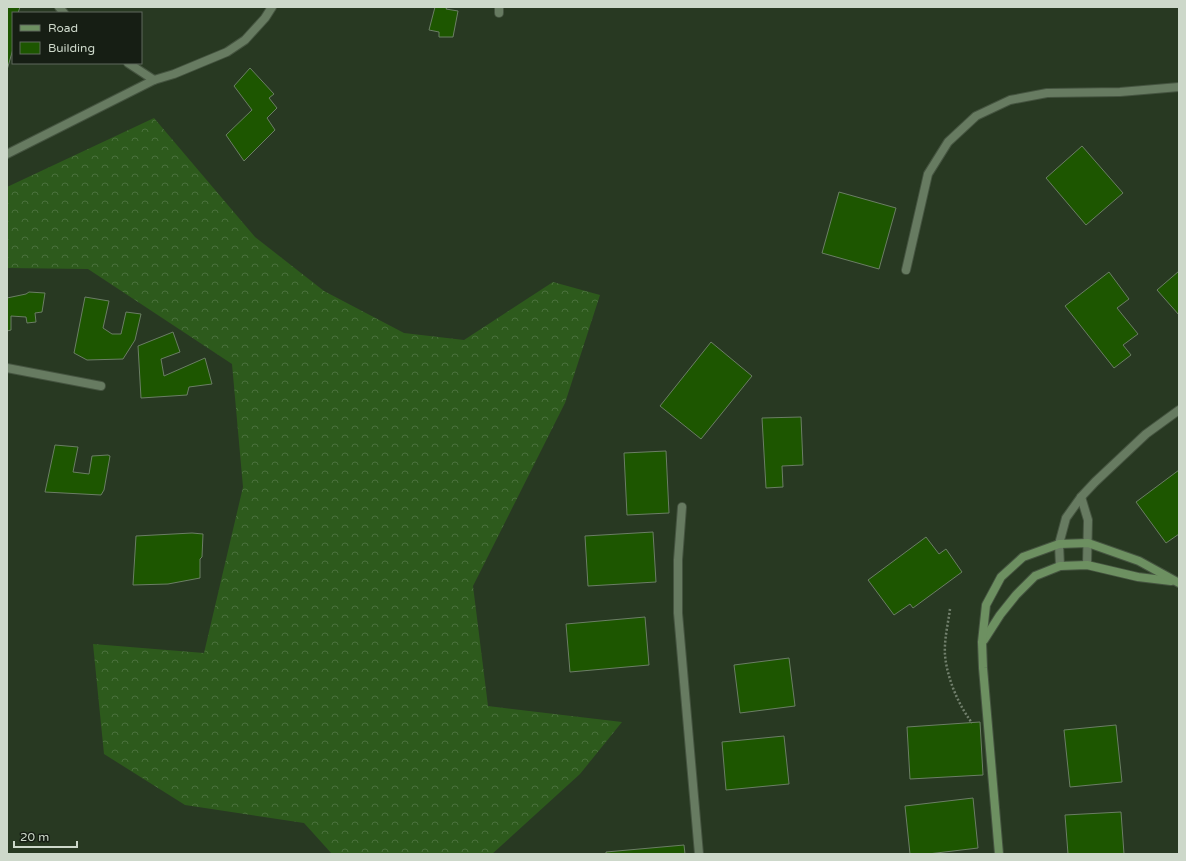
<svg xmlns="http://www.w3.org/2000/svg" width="1186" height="861" viewBox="0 0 1186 861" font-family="'Varela Round',sans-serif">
	<defs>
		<pattern id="forest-crowns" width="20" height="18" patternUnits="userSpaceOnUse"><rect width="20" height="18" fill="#2d5a1c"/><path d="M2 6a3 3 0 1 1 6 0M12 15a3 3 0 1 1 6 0" fill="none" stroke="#4a713c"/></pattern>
	</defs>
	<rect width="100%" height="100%" fill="#283922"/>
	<!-- forest -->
	<path fill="url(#forest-crowns)" d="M154 118 255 237 324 291 404 333 464 340 553 282 600 295 565 403 473 586 488 706 622 722 580 774 492 854H332L304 823 185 805 104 754 93 644 204 653 243 487 232 364 88 269 7 268V187Z"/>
	<!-- building -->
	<g fill="#1d5600" stroke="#6b7e65">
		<path d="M7 7H20L18 13H13V49L7 70Z"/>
		<path d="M435 7H447L446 9 458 11 453 37H439V32L429 30Z"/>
		<path d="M250 68 274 94 269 98 277 108 267 118 275 130 244 161 226 135 252 110 234 86Z"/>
		<path d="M1082 146 1123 193 1086 225 1046 178Z"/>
		<path d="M839 192 896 208 879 269 822 253Z"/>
		<path d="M1179 271V315L1157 290Z"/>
		<path d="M1109 272 1129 299 1117 308 1138 334 1123 345 1131 355 1114 368 1065 306Z"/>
		<path d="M29 292 45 293 42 312 35 313 36 322 27 323 26 317 11 316V330L7 331V298L26 294Z"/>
		<path d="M85 297 109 301 103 328 112 334H121L126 312 141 314 135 340 123 359 87 360 74 353Z"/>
		<path d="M173 332 180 352 161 359 164 376 205 358 212 384 189 387 187 395 141 398 138 346Z"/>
		<path d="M711 342 752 376 701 439 660 406Z"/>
		<path d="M801 417 803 465 782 466 783 487 766 488 762 418Z"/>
		<path d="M55 445 78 447 73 472 89 474 92 456 108 455 110 456 104 490 101 495 45 492Z"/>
		<path d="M666 451 669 513 627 515 624 453Z"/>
		<path d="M1179 470V534L1166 543 1136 502Z"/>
		<path d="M653 532 656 582 588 586 585 536Z"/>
		<path d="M192 533 203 534 202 557 200 559V578L168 584 133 585 136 536Z"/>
		<path d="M926 537 939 554 946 549 962 572 913 608 910 604 894 615 868 580Z"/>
		<path d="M645 617 649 665 570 672 566 624Z"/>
		<path d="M789 658 795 706 740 713 734 665Z"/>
		<path d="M980 722 983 775 910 779 907 727Z"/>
		<path d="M1116 725 1122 782 1070 787 1064 730Z"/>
		<path d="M784 736 789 784 726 790 722 742Z"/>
		<path d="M973 798 978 848 928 854H910L905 806Z"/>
		<path d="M1121 812 1124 854H1068L1065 815Z"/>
		<path d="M684 845 685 854H606V852Z"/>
	</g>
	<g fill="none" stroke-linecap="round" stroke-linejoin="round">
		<!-- minor casing -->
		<g stroke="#455440" stroke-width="10">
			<g id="minor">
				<path d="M499 13V7"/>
				<path d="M7 154 154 80"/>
				<path d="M906 270 928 174 948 142 976 116 1010 100 1047 93 1120 92 1179 87"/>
				<path d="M7 368 101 386"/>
				<path d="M682 507 678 560V613L699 854"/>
			</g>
		</g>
		<!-- tertiary casing -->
		<g stroke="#455440" stroke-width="10">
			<g id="tertiary">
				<path d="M59 7 64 13"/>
				<path d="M128 63 154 80 174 74 227 52 245 40 265 18 272 7"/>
				<path d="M1081 497 1088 520 1087 565"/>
				<path d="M1060 566 1059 544 1066 518 1081 497 1095 482 1146 434 1179 410"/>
			</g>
		</g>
		<!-- secondary casing -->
		<g stroke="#455440" stroke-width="10">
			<g id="secondary">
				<path d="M984 640 1000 615 1016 595 1035 576 1060 566 1087 565 1138 577 1171 581"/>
				<path d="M999 854 983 668 982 642 986 605 1001 577 1023 557 1059 544 1088 543 1139 561 1179 583"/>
			</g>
		</g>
		<!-- path -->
		<path stroke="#72806d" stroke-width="2.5" stroke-dasharray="2 2" stroke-linecap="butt" d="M950 609C948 624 944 640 945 655 947 678 958 704 972 723"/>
		<!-- minor -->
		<use href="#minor" stroke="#677b61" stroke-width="8"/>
		<!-- tertiary -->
		<use href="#tertiary" stroke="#677b61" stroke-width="8"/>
		<!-- secondary -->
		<use href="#secondary" stroke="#6d9061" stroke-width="8"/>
	</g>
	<!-- border -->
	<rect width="1186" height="861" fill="none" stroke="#cdd8ca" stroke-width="16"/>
	<!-- legend -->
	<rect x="12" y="12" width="130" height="52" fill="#161e14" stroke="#5f685d"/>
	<rect x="20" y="25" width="20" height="6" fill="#6d9061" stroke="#5f685d"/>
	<text x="48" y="32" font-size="12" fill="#cdd8ca">Road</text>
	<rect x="20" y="42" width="20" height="12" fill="#1d5600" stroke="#5f685d"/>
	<text x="48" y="52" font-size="12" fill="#cdd8ca">Building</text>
	<!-- scale -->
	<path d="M14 841v6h63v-6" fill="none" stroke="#cdd8ca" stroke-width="2"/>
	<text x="20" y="841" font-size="12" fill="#cdd8ca" stroke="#161e14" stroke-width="3" paint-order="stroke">20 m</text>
</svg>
